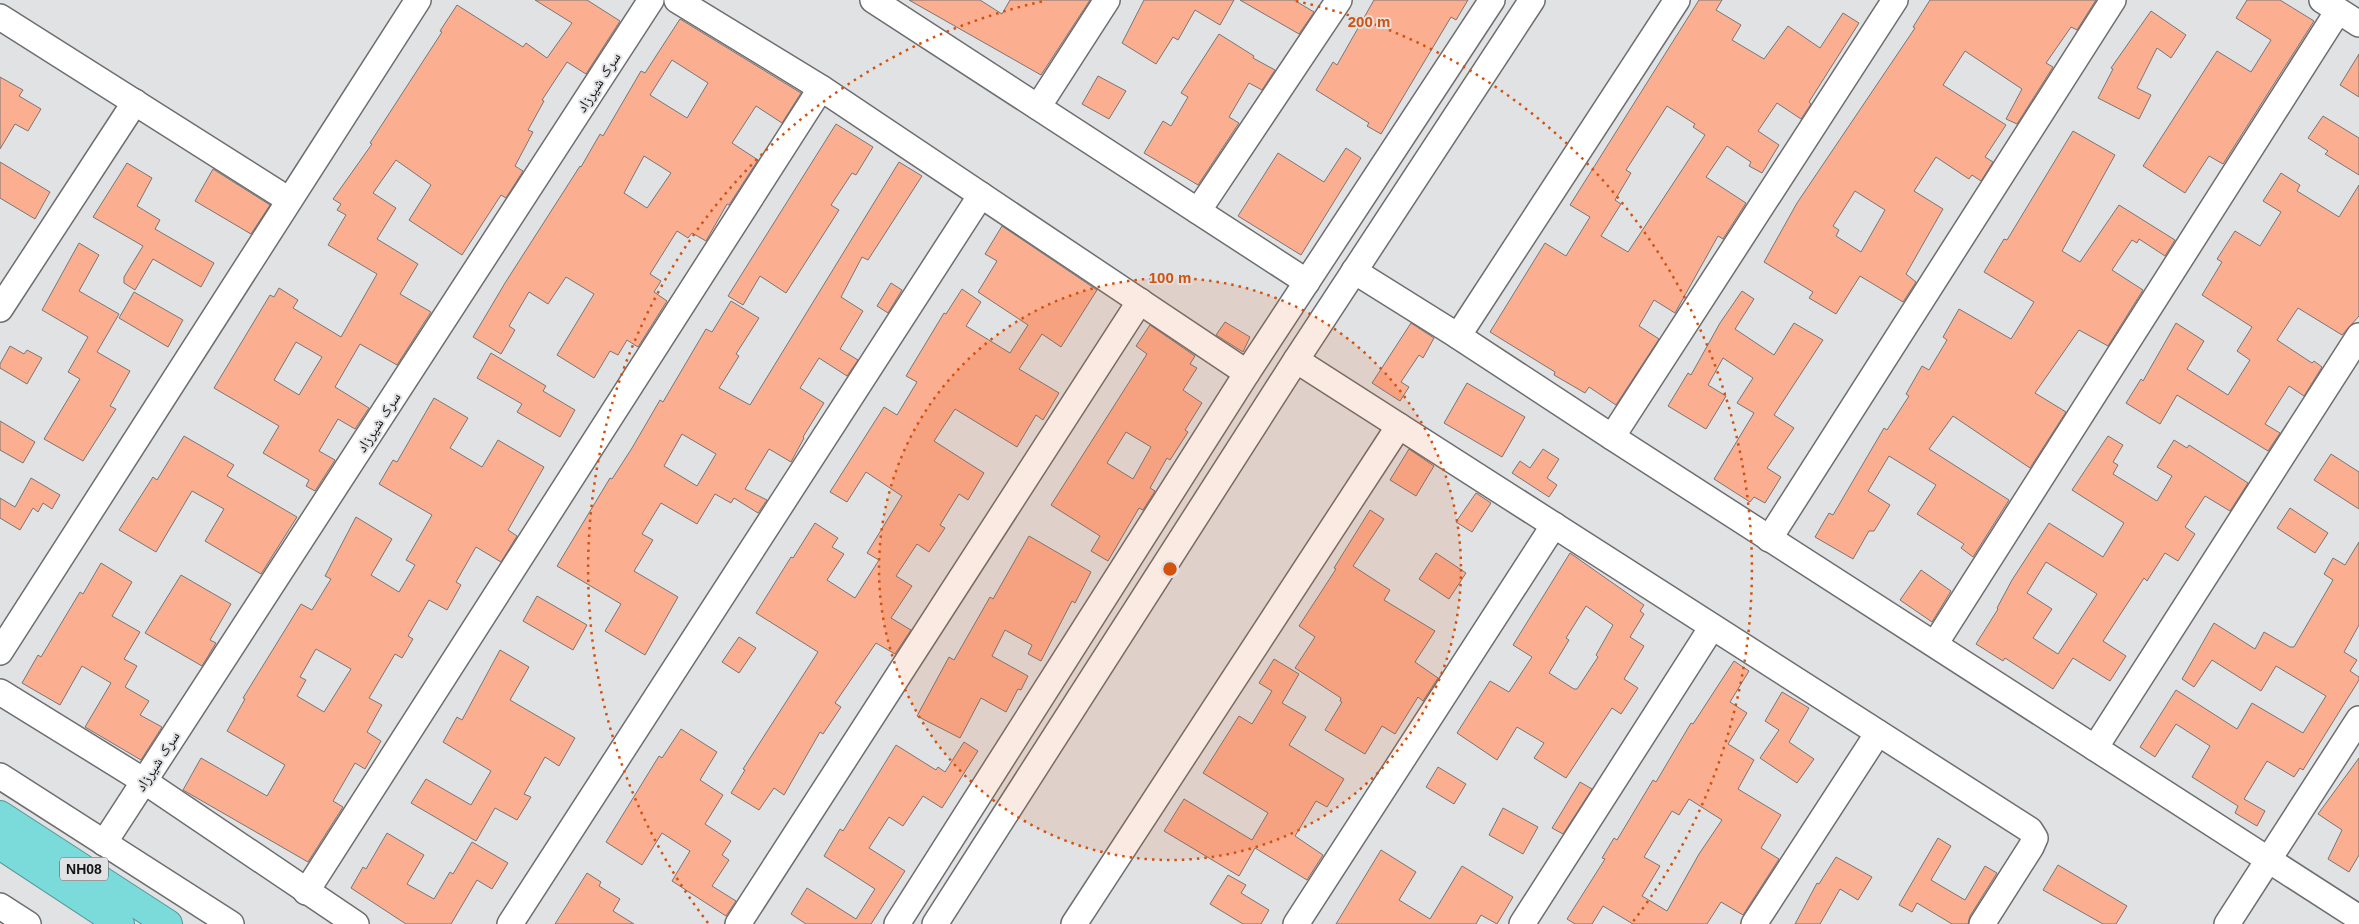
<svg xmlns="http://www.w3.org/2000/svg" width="2359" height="924" viewBox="0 0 2359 924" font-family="Helvetica,'Noto Naskh Arabic',sans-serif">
	<rect width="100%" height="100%" fill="#e1e2e4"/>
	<!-- building -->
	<g fill="#fbae90" stroke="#797676" fill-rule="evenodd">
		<path d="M535 0H587L620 21 586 74 567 62 542 100 544 101 528 130 533 132 515 166 523 171 506 198 501 195 462 255 409 220 431 185 396 160 373 193 396 208 377 239 418 264 400 294 431 312 397 365 360 344 335 387 369 408 355 429 338 419 319 451 335 460 315 491 306 486 309 480 263 453 279 426 214 388 270 295 274 297 279 288 298 300 293 308 341 337 377 274 328 245 346 215 337 210 341 204 333 199 372 144 370 143 442 32 440 31 457 5 523 47 526 43 547 58 572 23ZM296 342 322 357 299 395 274 380Z"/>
		<path d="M909 0H980L1002 14 1010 0H1090L1041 75Z"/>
		<path d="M1144 0H1234L1220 25 1195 10 1178 40 1173 37 1156 64 1122 43Z"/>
		<path d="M1240 0H1294L1314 12 1299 34Z"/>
		<path d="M1374 0H1468L1456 20 1451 17 1381 134 1367 126 1369 123 1316 90 1333 62 1337 65Z"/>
		<path d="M1699 0H1722L1716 10 1741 25 1732 40 1764 59 1788 26 1820 48 1843 13 1859 23 1809 102 1811 104 1801 119 1777 103 1758 131 1779 145 1762 173 1749 166 1751 162 1727 146 1706 177 1746 203 1723 239 1718 236 1675 313 1654 300 1639 326 1659 339 1616 405 1589 387 1585 393 1554 375 1555 372 1490 332 1545 243 1566 256 1590 217 1570 205ZM1667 106 1695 124 1693 127 1705 135 1628 252 1601 236 1621 204 1615 200 1631 173 1626 170Z"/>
		<path d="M1930 0H2096L2077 30 2071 27 2046 63 2053 67 2017 124 2006 119 2022 89 1965 51 1943 85 2006 125 1985 157 1993 162 1981 181 1972 175 1969 179 1936 157 1914 191 1943 209 1906 274 1916 282 1903 302 1860 276 1836 314 1809 298 1813 292 1764 262 1797 203 1915 28 1913 27ZM1855 191 1885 210 1861 252 1836 236 1839 230 1833 226Z"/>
		<path d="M2247 0H2280L2314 21 2223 164 2209 156 2185 193 2143 166 2217 51 2251 72 2271 40 2236 18Z"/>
		<path d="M2151 11 2186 35 2171 58 2157 48 2137 88 2151 95 2139 119 2098 98 2113 69 2111 68Z"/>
		<path d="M680 19 801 93 782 123 756 106 732 143 758 160 729 205 727 204 706 241 692 233 688 238 677 231 650 274 661 281 654 292 667 301 638 347 627 340 618 355 610 351 594 378 557 355 594 294 566 277 548 304 529 292 509 326 515 330 501 354 473 337 505 283 580 166 581 167 600 134 603 136 641 71 645 73ZM672 60 708 83 687 118 650 95ZM644 156 671 173 647 208 624 193Z"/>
		<path d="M1219 34 1254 56 1253 58 1275 70 1262 90 1249 83 1229 117 1239 123 1198 185 1144 153 1163 121 1171 126 1188 97 1181 93Z"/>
		<path d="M2359 54V97L2340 85Z"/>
		<path d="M1098 76 1126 91 1109 119 1082 104Z"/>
		<path d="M0 77 23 90 19 96 41 109 28 131 15 124 0 149Z"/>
		<path d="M2323 116 2359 138V175L2325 154 2328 151 2308 138Z"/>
		<path d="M836 124 873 147 856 175 852 173 831 205 839 210 786 293 760 276 743 305 728 296Z"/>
		<path d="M2073 131 2115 155 2062 251 2080 262 2119 205 2175 240 2165 256 2139 239 2137 243 2132 240 2112 270 2143 290 2108 346 2079 330 2035 393 2066 412 2030 468 1953 416 1929 449 2009 500 1973 557 1961 548 1964 544 1917 514 1936 485 1889 456 1868 491 1890 505 1874 531H1869L1853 559 1815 537 1829 513 1833 515 1884 428 1887 430 1909 396 1906 394 1922 366 1929 370 1947 340 1943 337 1959 309 2011 339 2034 302 1984 272 2004 239 2007 240Z"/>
		<path d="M1346 148 1361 158 1301 255 1238 216 1278 153 1324 182Z"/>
		<path d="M0 162 50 192 35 219 0 198Z"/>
		<path d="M899 162 922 176 868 260 862 257 841 297 863 311 840 349 858 360 847 376 819 358 800 388 824 403 803 437 804 438 791 462 769 449 745 489 767 500 758 513 734 498 731 503 715 494 697 524 661 503 642 534 653 540 634 571 678 597 645 655 605 631 621 604 557 566 610 478 612 479 632 448 660 400 663 402 706 329 712 332 731 301 759 318 736 354 739 356 719 388 750 405ZM682 434 716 454 697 486 664 466Z"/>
		<path d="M127 163 152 178 137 206 160 220 155 229 214 263 201 287 153 259 135 290 124 283V277L143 246 93 217Z"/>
		<path d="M213 169 270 205 251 234 195 201Z"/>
		<path d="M2281 173 2300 185 2297 191 2339 217 2359 185V316L2342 335 2298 308 2277 340 2312 363 2314 361 2322 367 2304 396 2289 386 2265 424 2280 433 2268 451 2177 395 2160 424 2126 403 2141 379 2143 381 2176 323 2204 341 2187 369 2228 395 2250 360 2237 351 2252 327 2202 295 2222 262 2217 259 2235 231 2260 246 2281 212 2263 201Z"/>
		<path d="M1002 226 1097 290 1061 347 1042 334 1019 369 1059 393 1043 420 1036 415 1017 447 955 409 934 441 984 473 968 500 959 494 940 525 945 528 929 552 917 544 896 576 912 586 891 618 911 630 895 654 876 643 835 703 841 707 823 734 820 732 784 795 774 788 759 810 731 793 745 770 743 769 818 652 756 613 791 557 793 558 815 523 838 538 832 547 844 554 827 580 855 598 879 560 867 553 902 496 866 472 847 502 830 492 884 407 897 415 917 382 906 376 944 313 946 314 962 289 981 302 966 326 1010 353 1028 325 978 292 997 261 985 254Z"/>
		<path d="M79 243 99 255 79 291 119 314 97 352 130 371 110 406 116 409 83 461 44 439 80 379 68 372 88 337 42 310Z"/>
		<path d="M891 283 902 290 888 313 877 306Z"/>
		<path d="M1742 291 1754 299 1735 329 1774 355 1794 323 1823 340 1774 415 1794 428 1767 468 1781 477 1765 503 1754 497 1750 502 1714 479 1754 413 1737 403 1753 378 1723 358 1708 385 1726 396 1706 429 1668 406 1688 373 1691 375 1720 323Z"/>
		<path d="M134 292 183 320 168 347 119 318Z"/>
		<path d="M1225 322 1250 337 1243 352 1216 335Z"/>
		<path d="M1411 323 1434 338 1423 358 1419 355 1401 382 1409 387 1400 401 1372 383Z"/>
		<path d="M1150 325 1195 356 1190 364 1197 368 1183 390 1202 403 1185 430 1188 432 1170 460 1167 458 1150 488 1155 491 1143 510 1139 508 1108 561 1091 551 1100 536 1051 505 1147 354 1136 346ZM1126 432 1151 447 1133 479 1107 463Z"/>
		<path d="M10 346 24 354 27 350 42 358 27 384 0 368V364Z"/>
		<path d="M491 353 546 386 543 391 575 410 560 437 517 412 522 404 477 378Z"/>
		<path d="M1467 383 1525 417 1502 457 1444 423Z"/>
		<path d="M434 398 468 418 450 448 482 467 498 440 544 467 508 530 517 536 501 562 476 547 456 582 461 585 447 610 429 600 408 636 413 639 402 658 395 654 369 698 382 705 367 732 381 741 365 769 355 763 333 801 343 807 308 862 183 790 201 758 267 796 285 765 227 731 245 699 243 698 301 604 312 610 331 579 325 576 356 517 392 539 371 575 399 592 415 565 406 560 432 515 379 484 393 460 397 462ZM316 649 351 669 324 712 297 696 306 680 300 677Z"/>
		<path d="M0 421 35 442 23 463 0 450Z"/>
		<path d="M184 436 234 465 227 476 297 517 261 574 205 541 224 509 192 491 156 552 119 530 153 477 157 480Z"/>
		<path d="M2108 436 2123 445 2113 462 2118 465 2113 474 2157 501 2172 476 2157 467 2174 440 2187 448 2189 445 2248 483 2230 511 2205 496 2185 527 2195 534 2178 561 2165 553 2147 581 2144 578 2103 641 2126 656 2110 681 2073 658 2053 689 2005 658 2003 661 1976 644 1998 609 1997 608 2012 580 2049 523 2103 557 2124 523 2072 490ZM2046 562 2097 594 2058 654 2033 638 2052 609 2027 593Z"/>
		<path d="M1409 449 1434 466 1416 496 1390 480Z"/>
		<path d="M1543 449 1559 459 1547 478 1557 485 1549 497 1512 473 1520 461 1530 468Z"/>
		<path d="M2331 454 2359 472V509L2314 480Z"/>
		<path d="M31 478 60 495 52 509 43 503 38 512 33 508 20 530 0 518V498L15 507Z"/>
		<path d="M1476 493 1491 503 1472 532 1456 522Z"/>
		<path d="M2290 508 2328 533 2315 553 2277 528Z"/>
		<path d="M1370 510 1384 519 1353 566 1390 590 1384 600 1435 631 1415 662 1438 678 1423 701 1418 697 1395 734 1382 726 1365 754 1325 730 1342 702 1340 701 1341 698 1295 668 1315 637 1299 626 1336 569 1334 568Z"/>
		<path d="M1029 536 1091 572 1075 603 1072 601 1041 661 1028 654 1032 645 1005 630 992 656 1028 676 1021 690 1018 689 1006 712 981 698 960 738 917 716 949 657 954 660 990 597 993 599Z"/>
		<path d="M2359 542V625L2344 652 2357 660 2350 671 2359 677V680L2303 770 2300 768 2294 777 2267 761 2244 799 2265 811 2257 826 2235 813 2238 806 2192 777 2210 746 2176 724 2155 757 2140 747 2176 690 2237 729 2252 703 2303 733 2326 696 2276 666 2261 691 2212 660 2194 687 2182 679 2214 623 2255 649 2264 632 2290 647H2294L2333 580 2324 574 2333 558 2345 565Z"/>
		<path d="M1436 553 1466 573 1449 599 1419 579Z"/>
		<path d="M1570 553 1644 605 1640 611 1644 614 1630 637 1644 646 1624 679 1638 688 1621 714 1612 708 1566 778 1534 758 1544 743 1517 727 1497 760 1457 733 1490 681 1509 692 1532 657 1513 645ZM1586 606 1613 625 1596 655 1598 657 1577 689H1574L1549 673 1569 640 1566 638Z"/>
		<path d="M101 563 132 582 112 616 140 632 124 659 137 666 125 687 149 701 140 715 162 727 141 760 85 727 111 683 82 666 60 705 22 683 38 655 41 657 80 592 83 594Z"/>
		<path d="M1921 570 1951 591 1932 622 1900 600Z"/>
		<path d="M181 575 231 604 210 640 216 643 202 666 145 633Z"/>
		<path d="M537 596 587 625 573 650 523 621Z"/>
		<path d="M739 637 756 648 739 673 722 662Z"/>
		<path d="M500 650 529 667 510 700 575 738 559 766 545 757 524 794 531 797 517 820 495 808 476 841 411 803 426 779 471 805 491 771 443 742 457 717 462 720Z"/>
		<path d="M1274 659 1299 674 1282 703 1306 717 1289 745 1344 779 1327 807 1316 801 1295 836 1323 855 1307 880 1255 848 1239 876 1164 831 1184 799 1252 840 1268 813 1203 773 1239 716 1252 724 1272 691 1259 683Z"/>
		<path d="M1734 661 1749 671 1730 702 1747 713 1728 744 1754 760 1738 789 1781 815 1761 848 1779 859 1743 915 1721 902 1707 924H1633L1603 906 1592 924H1575L1567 919 1605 859 1602 858 1614 838 1617 840 1653 780 1656 782 1691 723 1693 724ZM1689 799 1722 820 1699 854 1667 911 1642 896 1660 866 1644 857 1672 811 1679 815Z"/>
		<path d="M1782 692 1809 708 1789 742 1814 759 1797 783 1760 758 1779 730 1765 721Z"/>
		<path d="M681 729 717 752 700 780 723 795 705 824 731 841 722 855 729 860 712 886 736 901 726 916 672 881 690 851 662 833 642 865 606 842 659 756 662 758Z"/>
		<path d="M964 742 978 751 942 808 923 796 903 826 889 817 869 848 905 871 871 924H806L791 914 807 888 856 919 875 889 824 856 840 829 843 831 896 745 936 770 938 767 945 772Z"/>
		<path d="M2359 758V855L2349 872 2328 859 2342 830 2318 814Z"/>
		<path d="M1438 767 1466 784 1454 804 1426 787Z"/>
		<path d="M1580 782 1592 789 1563 834 1552 828Z"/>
		<path d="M1503 808 1538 827 1523 854 1489 835Z"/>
		<path d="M387 833 424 855 407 884 434 899 450 872 453 874 472 842 508 863 492 889 477 880 451 924H406L351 888 363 867 366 869Z"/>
		<path d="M1938 838 1951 846 1931 880 1965 900 1985 866 1997 873 1970 916 1968 924H1952L1917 903 1912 912 1899 905Z"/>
		<path d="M1381 850 1416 872 1399 900 1430 919 1462 866 1513 897 1497 924 1481 915 1476 924H1336Z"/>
		<path d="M1836 857 1872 877 1858 900 1840 889 1820 924H1795L1817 883 1819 884Z"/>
		<path d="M2058 865 2127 906 2116 924H2103L2043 890Z"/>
		<path d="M587 873 601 882 599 886 620 899 613 911 634 924H555Z"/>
		<path d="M1228 875 1246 885 1241 893 1269 910 1261 924H1243L1210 904Z"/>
	</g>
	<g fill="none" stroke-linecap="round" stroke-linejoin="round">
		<!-- minor casing -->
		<g stroke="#6e6e70" stroke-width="28">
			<g id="minor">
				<path d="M677 0 821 88 1247 373"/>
				<path d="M873 0 1307 282"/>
				<path d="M2322 0 2359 24"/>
				<path d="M0 17 289 200"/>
				<path d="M1038 107 1107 0"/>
				<path d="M1198 211 1339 0"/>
				<path d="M1354 271 1458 336 1677 0"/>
				<path d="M0 309 135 102"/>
				<path d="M1458 336 1612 437 2359 918"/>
				<path d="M1296 360 2030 830 2035 838 2031 847 1982 924"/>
				<path d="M1612 437 1895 0"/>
				<path d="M1769 539 2113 0"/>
				<path d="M1935 644 2338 11"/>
				<path d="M0 652 418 0"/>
				<path d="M0 692 144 781 356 924"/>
				<path d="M2095 748 2359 336"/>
				<path d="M0 776 231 924"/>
				<path d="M104 843 651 0"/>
				<path d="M306 892 821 88"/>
				<path d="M0 906 28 924"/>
				<path d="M510 924 981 195"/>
				<path d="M738 924 1140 301"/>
				<path d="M897 924 1247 373 1492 0"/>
				<path d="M935 924 1296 360 1532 0"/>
				<path d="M1074 924 1399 426"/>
				<path d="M1296 924 1554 525"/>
				<path d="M1522 924 1712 627"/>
				<path d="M1754 924 1878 733"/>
				<path d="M2227 924 2359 719"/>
			</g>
		</g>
		<!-- highway casing -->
		<g stroke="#569595" stroke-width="30">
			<g id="highway">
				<path d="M0 815 168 924"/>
				<path d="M0 845 120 924"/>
			</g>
		</g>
		<!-- minor -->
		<use href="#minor" stroke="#fff" stroke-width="25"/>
		<!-- highway -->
		<use href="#highway" stroke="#7adbda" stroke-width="28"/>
	</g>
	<!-- distance rings -->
	<circle cx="1170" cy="569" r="291" fill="#d3520d" fill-opacity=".12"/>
	<g fill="none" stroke="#d3520d" stroke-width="2.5" stroke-dasharray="2.5 5">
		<circle cx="1170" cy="569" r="291"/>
		<path d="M708 923A582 582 0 0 1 1044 1M1296 1A582 582 0 0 1 1632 923"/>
	</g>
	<g text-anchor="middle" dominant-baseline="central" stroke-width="4" stroke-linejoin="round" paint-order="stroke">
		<!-- shield labels -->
		<rect fill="#e1e2e4" stroke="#525253" stroke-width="1" x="60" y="857.5" width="48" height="23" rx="4"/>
		<g font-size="14" font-weight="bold" fill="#141415">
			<text x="84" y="869">NH08</text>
		</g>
		<!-- street labels -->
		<g font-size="15" fill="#141415" stroke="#e1e2e4">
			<text transform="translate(598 82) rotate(-57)">سرک شیرزاد</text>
			<text transform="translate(378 422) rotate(-57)">سرک شیرزاد</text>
			<text transform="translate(157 761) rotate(-57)">سرک شیرزاد</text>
		</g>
	</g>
	<circle cx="1170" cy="569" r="8" fill="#d3520d" stroke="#e1e2e4" stroke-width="2.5"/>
	<g font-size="15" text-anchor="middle" font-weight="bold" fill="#d3520d" stroke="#e1e2e4" stroke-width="4" stroke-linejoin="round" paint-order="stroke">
		<text x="1369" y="27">200 m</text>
		<text x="1170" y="283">100 m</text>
	</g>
</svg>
